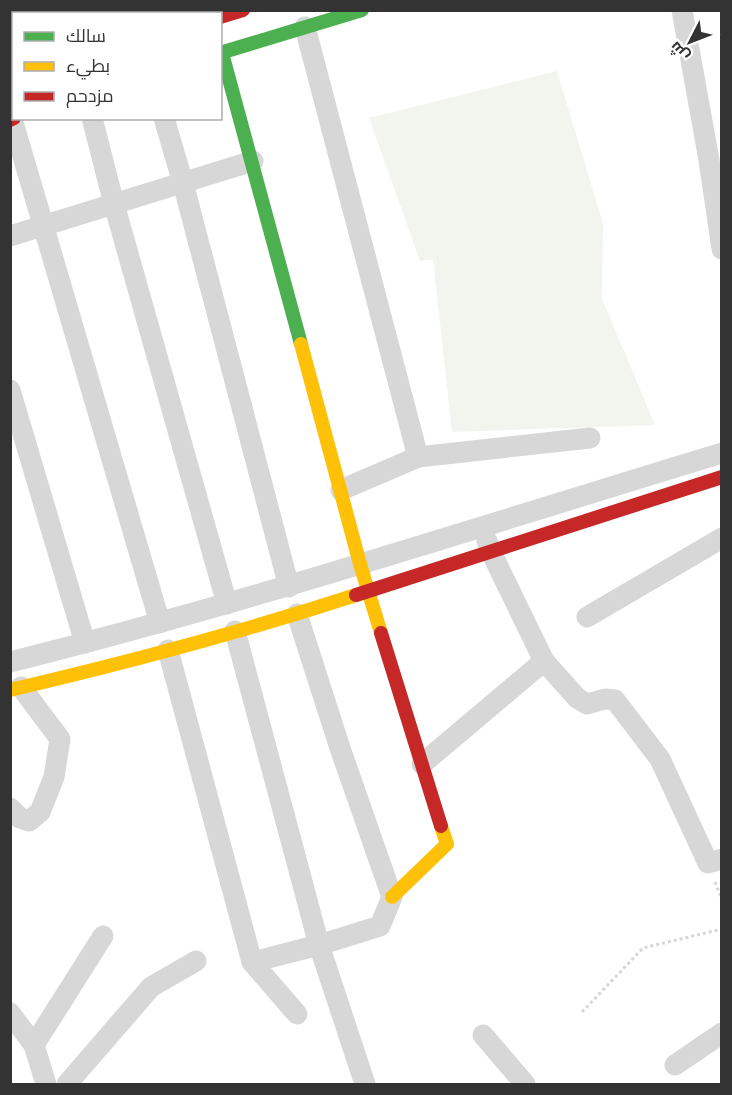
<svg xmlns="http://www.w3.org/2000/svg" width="732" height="1095" viewBox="0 0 732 1095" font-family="Lato,Cairo,sans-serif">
	<rect width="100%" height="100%" fill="#fff"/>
	<!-- green -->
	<path fill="#f1f5ed" d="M557 71 603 224 602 299 655 425 452 432 433 259 420 261 369 118Z"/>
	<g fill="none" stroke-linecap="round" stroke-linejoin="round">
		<!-- path -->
		<g stroke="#d6d6d6" stroke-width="3" stroke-dasharray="3 3" stroke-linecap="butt">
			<path d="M715 882 722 900"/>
			<path d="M582 1012 643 948 722 929"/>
		</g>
		<!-- street -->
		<g stroke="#d7d7d7" stroke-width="21">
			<path d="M49 10 50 14"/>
			<path d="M129 10 130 14"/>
			<path d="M682 10 709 160 722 249"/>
			<path d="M305 27 418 457"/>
			<path d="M92 118 114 204 227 604"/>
			<path d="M164 118 183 183 289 587"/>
			<path d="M12 119 160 623"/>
			<path d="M10 236 253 161"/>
			<path d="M10 390 85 643"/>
			<path d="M341 490 418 457 590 438"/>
			<path d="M587 617 722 538"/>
			<path d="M235 631 319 945 365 1084"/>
			<path d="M168 650 252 962 297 1014"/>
			<path d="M544 661 577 698 587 704 605 699 615 700 660 759 708 863 722 859"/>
			<path d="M10 662C250 602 485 525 722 453"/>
			<path d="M422 764 544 661 491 552 487 541"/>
			<path d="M10 808 20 818 29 821 40 812 54 777 60 739 21 687"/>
			<path d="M252 962 319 945 380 926 392 897 340 748 297 614"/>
			<path d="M10 1013 34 1045 46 1084"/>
			<path d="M483 1035 525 1084"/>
			<path d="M34 1045 103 936"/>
			<path d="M675 1065 722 1033"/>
			<path d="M67 1084 151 987 196 961"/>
		</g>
		<!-- fast -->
		<g stroke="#4caf50" stroke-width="14">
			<path d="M220 53 362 10"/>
			<path d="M222 53 301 344"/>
			<path d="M10 75 14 74"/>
		</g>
		<!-- slow -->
		<g stroke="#ffc107" stroke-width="14">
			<path d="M301 344 360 564 381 633"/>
			<path d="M10 690C126 663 242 632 356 595"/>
			<path d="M392 897 447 844 441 826"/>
		</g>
		<!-- jam -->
		<g stroke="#c62828" stroke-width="14">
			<path d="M220 17 243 10"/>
			<path d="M10 120 14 118"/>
			<path d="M356 595 722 477"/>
			<path d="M381 633 441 826"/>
		</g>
	</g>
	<!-- border -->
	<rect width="732" height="1095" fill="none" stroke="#333333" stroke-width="24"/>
	<!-- legend -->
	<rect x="12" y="12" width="210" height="108" fill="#ffffff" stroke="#adadad" stroke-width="1.5"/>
	<rect x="24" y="32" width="30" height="9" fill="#4caf50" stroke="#adadad" stroke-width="1.5"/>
	<text x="66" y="42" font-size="18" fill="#333333">سالك</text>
	<rect x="24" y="62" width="30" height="9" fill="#ffc107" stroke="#adadad" stroke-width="1.5"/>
	<text x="66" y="72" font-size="18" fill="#333333">بطيء</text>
	<rect x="24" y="92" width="30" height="9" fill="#c62828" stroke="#adadad" stroke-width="1.5"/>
	<text x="66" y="102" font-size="18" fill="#333333">مزدحم</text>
	<!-- north arrow -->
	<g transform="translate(690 42) rotate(228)" stroke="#ffffff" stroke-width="4.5" paint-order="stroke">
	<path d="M0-4.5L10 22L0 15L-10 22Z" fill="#333333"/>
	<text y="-9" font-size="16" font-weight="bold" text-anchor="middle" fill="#333333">ش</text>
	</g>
</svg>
